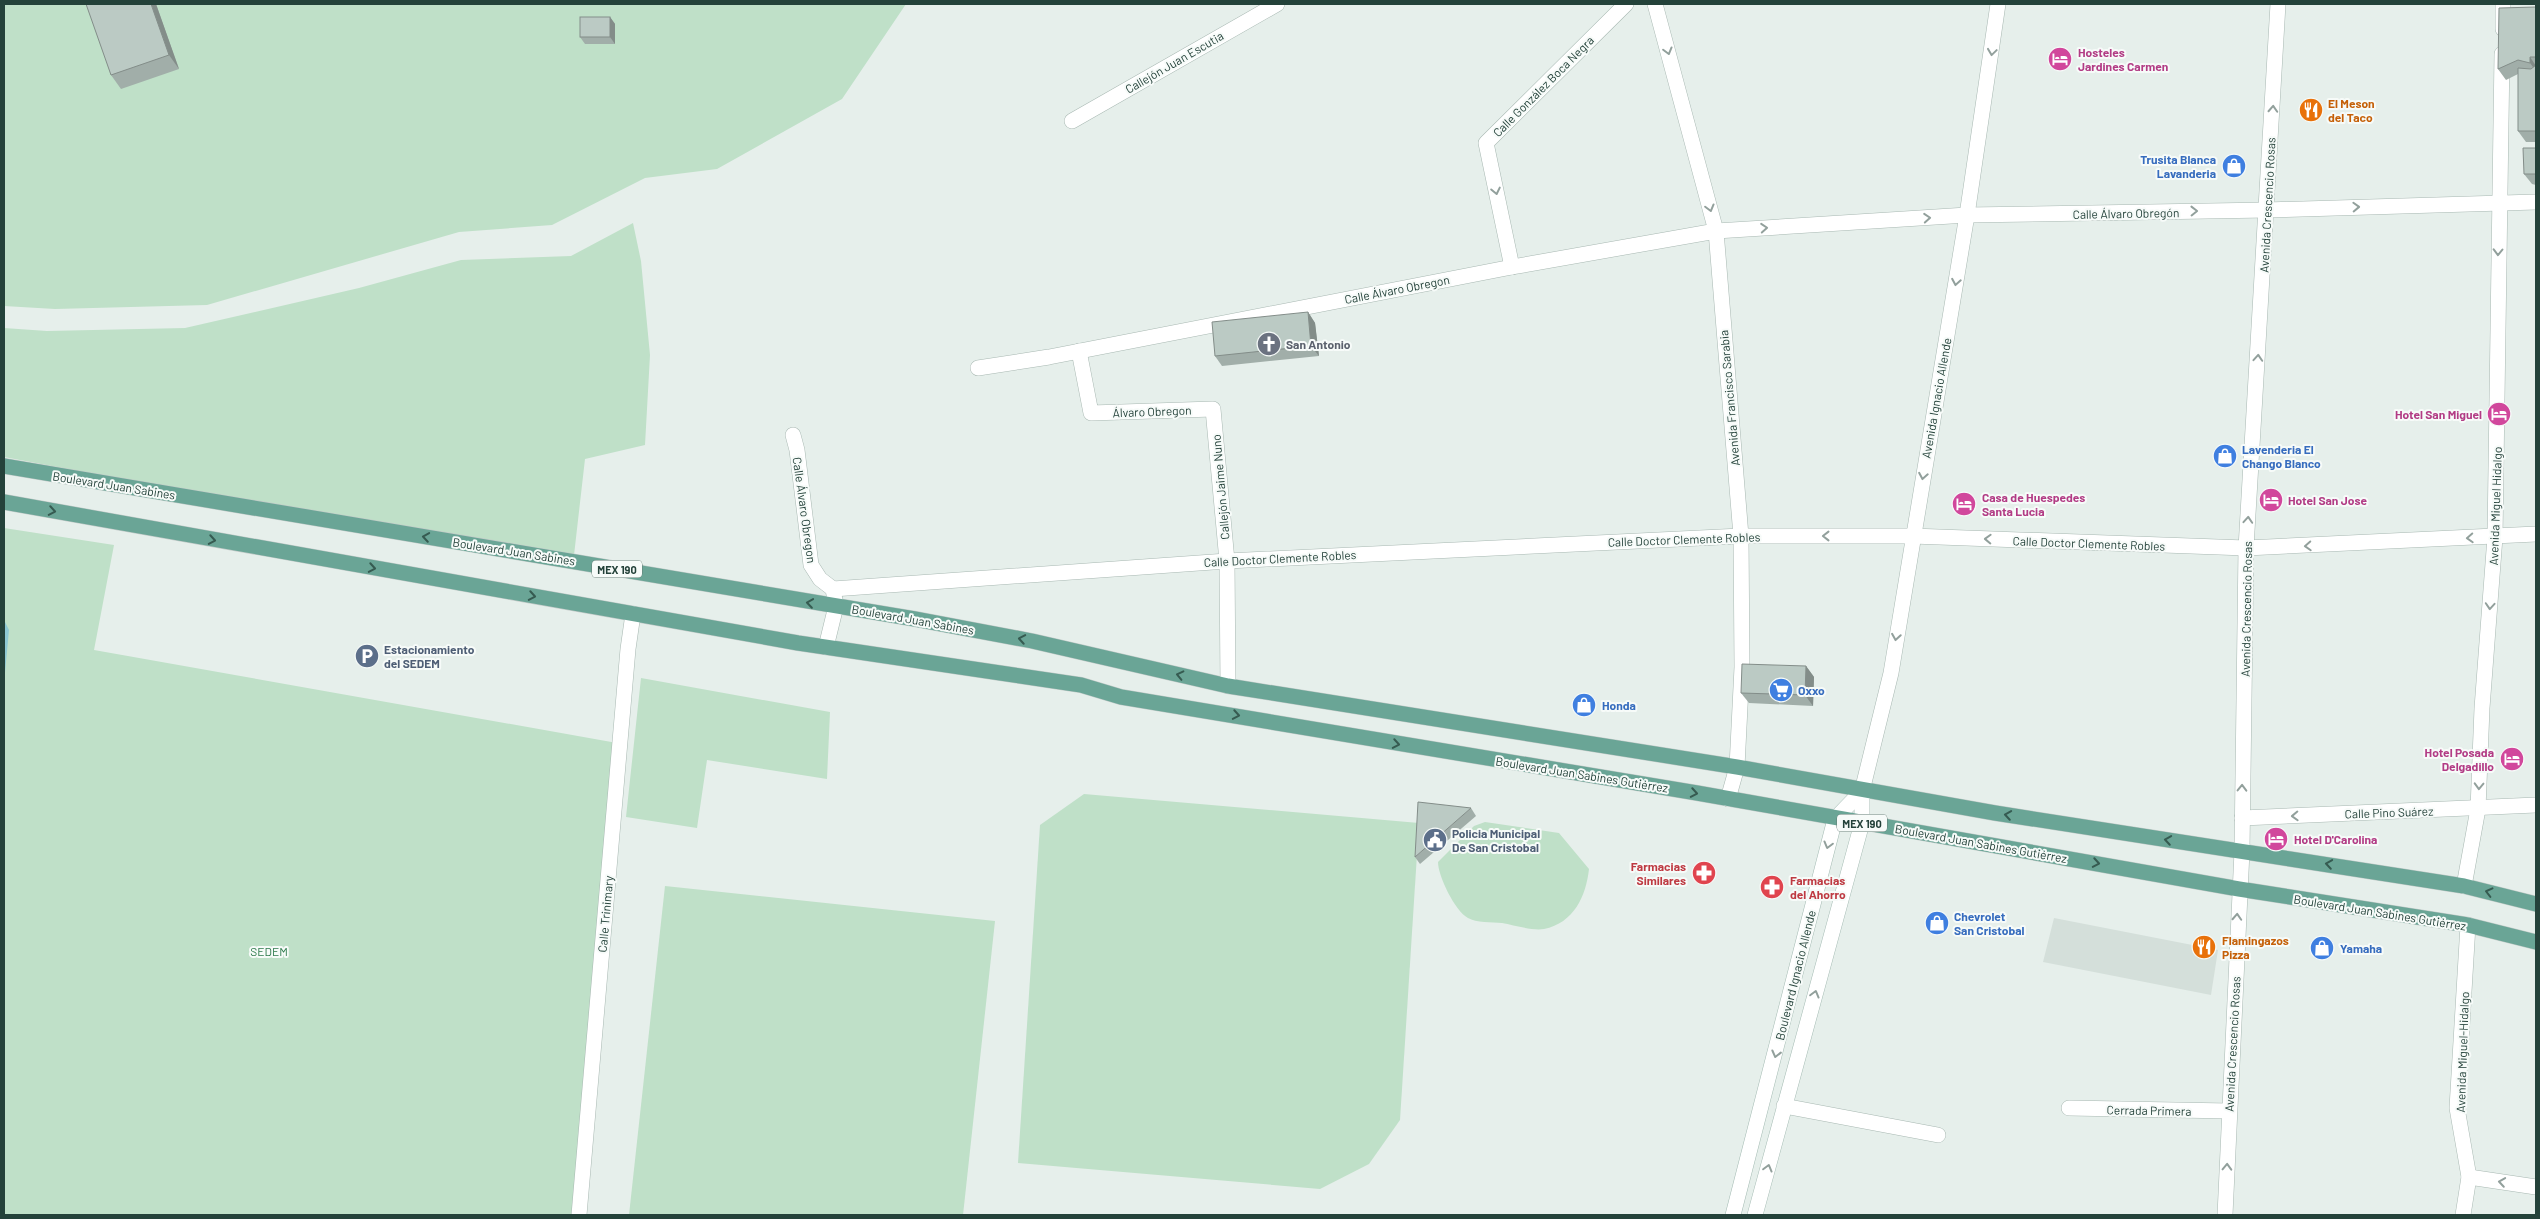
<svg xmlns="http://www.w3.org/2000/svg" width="2540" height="1219" viewBox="0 0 2540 1219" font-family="Barlow,sans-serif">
	<rect width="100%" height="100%" fill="#e6efeb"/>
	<!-- built -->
	<path fill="#d4dfda" d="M2054 918 2218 950 2211 995 2043 962Z"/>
	<!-- green -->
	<g fill="#bfe0c8">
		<path d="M4 4H906L842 99 717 169 645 178 552 225 459 232 207 305 55 309 4 306Z"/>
		<path d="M633 223 641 261 650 355 645 445 585 459 573 564 4 457V328L47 331 185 328 359 288 461 260 571 256Z"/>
		<path d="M4 528 114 545 94 650 617 743 576 1215H4Z"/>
		<path d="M641 678 830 712 827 779 707 760 697 828 626 817Z"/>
		<path d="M1084 794 1419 823 1400 1120 1369 1164 1320 1189 1018 1163 1040 825Z"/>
		<path d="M1485 822 1559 833 1589 869C1586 896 1574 923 1544 929 1532 931 1514 925 1502 923 1492 922 1476 923 1468 918 1455 911 1438 876 1438 862L1474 826Z"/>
		<path d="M665 886 995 921 963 1215H629Z"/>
	</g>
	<!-- water -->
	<path fill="#8ec9d4" d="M4 620 9 630 4 683Z"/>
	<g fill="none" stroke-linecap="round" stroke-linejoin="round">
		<!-- street casing -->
		<g stroke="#a8b8b2" stroke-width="16">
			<g id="street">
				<path d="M1655 4 1716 231 1741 536 1742 667 1737 767 1728 799"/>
				<path d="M2503 29V4"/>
				<path d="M1072 121 1277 4"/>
				<path d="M1512 267 1486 143 1626 4"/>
				<path d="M1079 351 1091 413 1213 409 1227 561 1228 686"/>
				<path d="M978 368 1049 357 1512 267 1716 231 1967 215 2267 210 2536 202"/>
				<path d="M793 435 797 450 811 565 820 579 833 589 836 606 826 647"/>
				<path d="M833 589 1227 561 1741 536H1912L2246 548 2536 534"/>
				<path d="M1862 791 1891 673 1967 215 1998 4"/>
				<path d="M2242 818 2536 805"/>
				<path d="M2464 886 2478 809 2482 708 2495 537 2502 54"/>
				<path d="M1784 1106 1938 1135"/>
				<path d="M2069 1108 2229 1111"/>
				<path d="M2469 1177 2536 1187"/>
				<path d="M579 1215 628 649 633 614"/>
				<path d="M2225 1215 2242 851 2246 548 2278 4"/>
				<path d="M2463 1215 2469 1177 2457 1108 2468 925"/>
			</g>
		</g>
		<!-- secondary casing -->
		<g stroke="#a4bbb3" stroke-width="16">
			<g id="secondary">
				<path d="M1733 1215 1835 819 1862 791"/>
				<path d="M1755 1215 1862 823V791"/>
			</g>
		</g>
		<!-- primary casing -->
		<g stroke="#c2cac8" stroke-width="16">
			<g id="primary">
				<path d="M4 466 915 619 1032 641 1228 686 1737 767 1995 813 2464 886 2536 904"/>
				<path d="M4 502 798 643 1081 685 1121 697 1697 793 2239 889 2468 925 2536 942"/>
			</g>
		</g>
		<!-- street -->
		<use href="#street" stroke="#fff" stroke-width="15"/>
		<!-- secondary -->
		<use href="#secondary" stroke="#fff" stroke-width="15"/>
		<!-- primary -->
		<use href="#primary" stroke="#6aa596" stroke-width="15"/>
	</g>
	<!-- wall -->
	<g fill="#a1aea9">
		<path d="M156 4 179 69 121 89 111 75Z"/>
		<path d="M2536 7V142H2526L2518 131V74L2506 80 2498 69Z"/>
		<path d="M610 17 615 24V44H585L580 37Z"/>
		<path d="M2536 148V185L2532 184 2524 174Z"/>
		<path d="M1308 312 1315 323 1319 356 1222 366 1215 356Z"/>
		<path d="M1806 666 1814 677 1813 706 1749 703 1741 693Z"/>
		<path d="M1471 808 1476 816 1420 864 1415 857Z"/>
	</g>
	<!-- shaded-wall -->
	<g fill="#838d89">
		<path d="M151 4H156L179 69 169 55Z"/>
		<path d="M610 17 615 24V44L610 37Z"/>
		<path d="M2530 57 2536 66V71L2530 63Z"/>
		<path d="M1308 312 1315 323 1319 356 1311 346Z"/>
		<path d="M1806 666 1814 677 1813 706 1805 695Z"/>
	</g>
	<!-- building -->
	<g fill="#bbcac4" stroke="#838d89">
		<path d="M86 4H151L169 55 111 75Z"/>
		<path d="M2536 7V57H2530V63L2518 60 2498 69 2499 8Z"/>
		<rect x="580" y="17" width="30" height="20"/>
		<path d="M2536 65V131H2518V68L2531 69Z"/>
		<path d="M2523 148H2536V174H2524Z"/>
		<path d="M1308 312 1311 346 1215 356 1212 322Z"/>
		<path d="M1742 664 1806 666 1805 695 1741 693Z"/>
		<path d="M1418 802 1471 808 1415 857Z"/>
	</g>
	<!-- one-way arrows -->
	<defs><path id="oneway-chevron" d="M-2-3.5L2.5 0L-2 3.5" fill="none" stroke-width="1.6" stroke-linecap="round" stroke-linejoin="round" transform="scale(1.25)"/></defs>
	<g stroke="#92a09c">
		<use href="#oneway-chevron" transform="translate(1668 51) rotate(75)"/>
		<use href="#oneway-chevron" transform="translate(1992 52) rotate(98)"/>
		<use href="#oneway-chevron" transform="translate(2273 109) rotate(-87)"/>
		<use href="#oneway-chevron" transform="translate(1496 191) rotate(78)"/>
		<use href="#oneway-chevron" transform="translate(2356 207) rotate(-2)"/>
		<use href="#oneway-chevron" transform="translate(1710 208) rotate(75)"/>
		<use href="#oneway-chevron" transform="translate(2194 211) rotate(-1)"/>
		<use href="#oneway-chevron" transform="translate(1927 218) rotate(-4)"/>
		<use href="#oneway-chevron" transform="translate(1764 228) rotate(-4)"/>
		<use href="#oneway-chevron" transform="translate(2498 252) rotate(91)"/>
		<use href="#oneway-chevron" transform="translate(1956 282) rotate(100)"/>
		<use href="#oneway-chevron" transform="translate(2258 358) rotate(-86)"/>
		<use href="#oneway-chevron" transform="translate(1923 476) rotate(100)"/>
		<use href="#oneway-chevron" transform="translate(2248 520) rotate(-86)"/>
		<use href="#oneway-chevron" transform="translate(1826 536) rotate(-180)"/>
		<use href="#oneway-chevron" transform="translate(2470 538) rotate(177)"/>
		<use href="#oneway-chevron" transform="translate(1988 539) rotate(-178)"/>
		<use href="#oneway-chevron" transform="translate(2308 546) rotate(177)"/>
		<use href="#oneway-chevron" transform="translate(2490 606) rotate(94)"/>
		<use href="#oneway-chevron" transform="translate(1896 637) rotate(99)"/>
		<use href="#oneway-chevron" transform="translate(2479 786) rotate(92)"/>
		<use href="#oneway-chevron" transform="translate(2242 788) rotate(-89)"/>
		<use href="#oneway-chevron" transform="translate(2295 816) rotate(178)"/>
		<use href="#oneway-chevron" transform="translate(1828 845) rotate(105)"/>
		<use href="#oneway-chevron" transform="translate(2237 917) rotate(-87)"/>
		<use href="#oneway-chevron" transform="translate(1815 994) rotate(-75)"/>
		<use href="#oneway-chevron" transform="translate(1776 1054) rotate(104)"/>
		<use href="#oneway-chevron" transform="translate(2227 1167) rotate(-88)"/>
		<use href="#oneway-chevron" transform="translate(1768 1168) rotate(-75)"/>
		<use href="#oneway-chevron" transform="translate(2502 1182) rotate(-171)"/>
	</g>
	<g stroke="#365b51">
		<use href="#oneway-chevron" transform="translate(52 511) rotate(10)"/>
		<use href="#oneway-chevron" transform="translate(426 537) rotate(-171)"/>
		<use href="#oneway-chevron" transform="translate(212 540) rotate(10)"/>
		<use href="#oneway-chevron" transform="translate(372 568) rotate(10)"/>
		<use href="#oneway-chevron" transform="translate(532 596) rotate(10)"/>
		<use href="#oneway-chevron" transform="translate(810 603) rotate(-172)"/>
		<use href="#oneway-chevron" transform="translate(1022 639) rotate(-170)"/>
		<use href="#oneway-chevron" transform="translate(1180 675) rotate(-167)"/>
		<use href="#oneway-chevron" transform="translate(1236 715) rotate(10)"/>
		<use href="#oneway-chevron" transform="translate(1396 744) rotate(10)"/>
		<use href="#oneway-chevron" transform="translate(1694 793) rotate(10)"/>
		<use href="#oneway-chevron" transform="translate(2008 815) rotate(-171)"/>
		<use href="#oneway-chevron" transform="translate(2168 840) rotate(-171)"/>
		<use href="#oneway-chevron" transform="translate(2096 863) rotate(10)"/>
		<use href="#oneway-chevron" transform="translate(2329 864) rotate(-171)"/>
		<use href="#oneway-chevron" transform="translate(2489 892) rotate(-166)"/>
	</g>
	<!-- icons -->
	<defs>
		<g id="hotel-disc" transform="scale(1.25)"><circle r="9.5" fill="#d1479c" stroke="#f7fbf9"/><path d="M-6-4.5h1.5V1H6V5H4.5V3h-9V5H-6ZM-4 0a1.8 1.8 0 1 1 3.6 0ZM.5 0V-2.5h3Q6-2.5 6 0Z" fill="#fff"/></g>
		<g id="restaurant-disc" transform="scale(1.25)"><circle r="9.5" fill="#e8710a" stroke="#f7fbf9"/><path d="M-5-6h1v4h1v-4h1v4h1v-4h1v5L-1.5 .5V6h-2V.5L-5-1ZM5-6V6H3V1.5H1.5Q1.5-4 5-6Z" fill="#fff"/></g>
		<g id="shop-disc" transform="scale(1.25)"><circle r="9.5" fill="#3f7fe0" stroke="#f7fbf9"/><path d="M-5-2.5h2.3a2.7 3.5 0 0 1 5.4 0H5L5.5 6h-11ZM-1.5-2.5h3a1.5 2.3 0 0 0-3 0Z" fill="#fff"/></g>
		<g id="church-disc" transform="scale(1.25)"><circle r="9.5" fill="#6b7280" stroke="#f7fbf9"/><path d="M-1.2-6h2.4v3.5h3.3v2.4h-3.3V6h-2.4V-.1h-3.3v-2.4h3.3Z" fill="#fff"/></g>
		<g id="parking-disc" transform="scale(1.25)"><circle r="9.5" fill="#5c6f8a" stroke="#f7fbf9"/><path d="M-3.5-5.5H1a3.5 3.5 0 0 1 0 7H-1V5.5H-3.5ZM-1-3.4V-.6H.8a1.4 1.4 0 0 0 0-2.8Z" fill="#fff"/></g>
		<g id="supermarket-disc" transform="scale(1.25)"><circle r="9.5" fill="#3f7fe0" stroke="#f7fbf9"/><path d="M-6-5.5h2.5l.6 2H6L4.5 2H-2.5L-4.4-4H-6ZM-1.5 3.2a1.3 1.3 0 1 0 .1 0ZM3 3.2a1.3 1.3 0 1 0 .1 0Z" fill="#fff"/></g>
		<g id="civic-disc" transform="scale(1.25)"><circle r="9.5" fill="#5c6f8a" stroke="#f7fbf9"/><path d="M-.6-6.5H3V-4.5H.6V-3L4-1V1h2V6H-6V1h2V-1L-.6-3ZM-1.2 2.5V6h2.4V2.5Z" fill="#fff"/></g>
		<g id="pharmacy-disc" transform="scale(1.25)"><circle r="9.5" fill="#e0444e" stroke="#f7fbf9"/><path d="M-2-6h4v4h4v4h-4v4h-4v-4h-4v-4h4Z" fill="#fff"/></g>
	</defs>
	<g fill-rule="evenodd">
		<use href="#hotel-disc" x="2060" y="59"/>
		<use href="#restaurant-disc" x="2311" y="110"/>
		<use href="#shop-disc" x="2234" y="166"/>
		<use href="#church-disc" x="1269" y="344"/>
		<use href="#hotel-disc" x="2499" y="414"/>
		<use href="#shop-disc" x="2225" y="456"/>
		<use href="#hotel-disc" x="2271" y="500"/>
		<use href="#hotel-disc" x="1964" y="504"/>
		<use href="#parking-disc" x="367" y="656"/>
		<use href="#supermarket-disc" x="1781" y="690"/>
		<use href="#shop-disc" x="1584" y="705"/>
		<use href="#hotel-disc" x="2512" y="759"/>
		<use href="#hotel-disc" x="2276" y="839"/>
		<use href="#civic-disc" x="1435" y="840"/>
		<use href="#pharmacy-disc" x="1704" y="873"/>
		<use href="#pharmacy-disc" x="1772" y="887"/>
		<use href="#shop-disc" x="1937" y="923"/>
		<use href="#restaurant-disc" x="2204" y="947"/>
		<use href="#shop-disc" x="2322" y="948"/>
	</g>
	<g text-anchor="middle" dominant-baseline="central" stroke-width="4" stroke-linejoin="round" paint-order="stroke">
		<!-- shield labels -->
		<g fill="#f7fbf9" stroke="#637a73" stroke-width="1">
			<rect x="592" y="560.5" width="50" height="17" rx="4"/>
			<rect x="1837" y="814.5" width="50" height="17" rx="4"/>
		</g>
		<g font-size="11" font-weight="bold" fill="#24423a">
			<text x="617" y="569">MEX 190</text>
			<text x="1862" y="823">MEX 190</text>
		</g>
		<!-- hotel labels -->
		<g font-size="12" font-weight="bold" fill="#b23c85" stroke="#f7fbf9" text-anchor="start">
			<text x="2078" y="52">Hosteles<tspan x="2078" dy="14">Jardines Carmen</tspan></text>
			<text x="2482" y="414" text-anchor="end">Hotel San Miguel</text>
			<text x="1982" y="497">Casa de Huespedes<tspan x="1982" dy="14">Santa Lucia</tspan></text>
			<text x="2288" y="500">Hotel San Jose</text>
			<text x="2494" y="752" text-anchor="end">Hotel Posada<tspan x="2494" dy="14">Delgadillo</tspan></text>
			<text x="2294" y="839">Hotel D'Carolina</text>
		</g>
		<!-- street labels -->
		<g font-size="12" fill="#24423a" stroke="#f7fbf9">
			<text transform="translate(1174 62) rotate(-30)">Callejón Juan Escutia</text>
			<text transform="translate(1543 86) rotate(-45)">Calle González Boca Negra</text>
			<text transform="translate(2267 205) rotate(-87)">Avenida Crescencio Rosas</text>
			<text transform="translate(2126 213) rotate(-1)">Calle Álvaro Obregón</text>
			<text transform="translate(1397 289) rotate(-11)">Calle Álvaro Obregon</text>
			<text transform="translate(1729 398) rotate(-95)">Avenida Francisco Sarabia</text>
			<text transform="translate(1936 398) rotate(-80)">Avenida Ignacio Allende</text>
			<text transform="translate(1152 411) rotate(-2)">Álvaro Obregon</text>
			<text transform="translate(114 485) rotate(9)">Boulevard Juan Sabines</text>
			<text transform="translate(1220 487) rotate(-95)">Callejón Jaime Nuno</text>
			<text transform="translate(2495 506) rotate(-88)">Avenida Miguel Hidalgo</text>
			<text transform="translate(805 510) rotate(82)">Calle Álvaro Obregon</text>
			<text transform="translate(1684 539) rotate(-2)">Calle Doctor Clemente Robles</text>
			<text transform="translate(2089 543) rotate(2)">Calle Doctor Clemente Robles</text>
			<text transform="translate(514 551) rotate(9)">Boulevard Juan Sabines</text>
			<text transform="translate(1280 558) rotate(-3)">Calle Doctor Clemente Robles</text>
			<text transform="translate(2246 609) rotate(-89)">Avenida Crescencio Rosas</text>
			<text transform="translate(913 619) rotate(10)">Boulevard Juan Sabines</text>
			<text transform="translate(1582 774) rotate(9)">Boulevard Juan Sabines Gutiérrez</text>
			<text transform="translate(2389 812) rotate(-2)">Calle Pino Suárez</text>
			<text transform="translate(1981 843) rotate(10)">Boulevard Juan Sabines Gutiérrez</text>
			<text transform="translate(2380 912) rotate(9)">Boulevard Juan Sabines Gutiérrez</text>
			<text transform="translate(605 914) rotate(-85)">Calle Trinimary</text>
			<text transform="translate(1795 975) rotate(-76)">Boulevard Ignacio Allende</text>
			<text transform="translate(2232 1044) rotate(-87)">Avenida Crescencio Rosas</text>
			<text transform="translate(2462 1052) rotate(-88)">Avenida Miguel-Hidalgo</text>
			<text transform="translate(2149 1110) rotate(1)">Cerrada Primera</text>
		</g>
		<!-- food labels -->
		<g font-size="12" font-weight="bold" fill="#c56008" stroke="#f7fbf9" text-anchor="start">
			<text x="2328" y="103">El Meson<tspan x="2328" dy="14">del Taco</tspan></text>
			<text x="2222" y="940">Flamingazos<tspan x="2222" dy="14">Pizza</tspan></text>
		</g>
		<!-- shop labels -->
		<g font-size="12" font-weight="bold" fill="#366cbe" stroke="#f7fbf9" text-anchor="start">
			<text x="2216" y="159" text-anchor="end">Trusita Blanca<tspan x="2216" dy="14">Lavanderia</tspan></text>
			<text x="2242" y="449">Lavenderia El<tspan x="2242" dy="14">Chango Blanco</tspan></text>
			<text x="1798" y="690">Oxxo</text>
			<text x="1602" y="705">Honda</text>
			<text x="1954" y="916">Chevrolet<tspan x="1954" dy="14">San Cristobal</tspan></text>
			<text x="2340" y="948">Yamaha</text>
		</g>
		<!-- worship labels -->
		<g font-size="12" font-weight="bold" fill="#5b616d" stroke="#f7fbf9" text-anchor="start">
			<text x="1286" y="344">San Antonio</text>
		</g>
		<!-- service labels -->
		<g font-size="12" font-weight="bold" fill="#4e5e75" stroke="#f7fbf9" text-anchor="start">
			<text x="384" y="649">Estacionamiento<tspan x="384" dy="14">del SEDEM</tspan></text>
			<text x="1452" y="833">Policia Municipal<tspan x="1452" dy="14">De San Cristobal</tspan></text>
		</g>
		<!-- health labels -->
		<g font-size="12" font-weight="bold" fill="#be3a42" stroke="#f7fbf9" text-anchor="end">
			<text x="1686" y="866">Farmacias<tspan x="1686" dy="14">Similares</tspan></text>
			<text x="1790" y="880" text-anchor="start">Farmacias<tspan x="1790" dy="14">del Ahorro</tspan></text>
		</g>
		<!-- park labels -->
		<g font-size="12" fill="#2d7a4b" stroke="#f7fbf9">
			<text x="269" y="951">SEDEM</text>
		</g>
	</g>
	<!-- border -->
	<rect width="2540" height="1219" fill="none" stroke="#24423a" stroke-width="10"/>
</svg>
